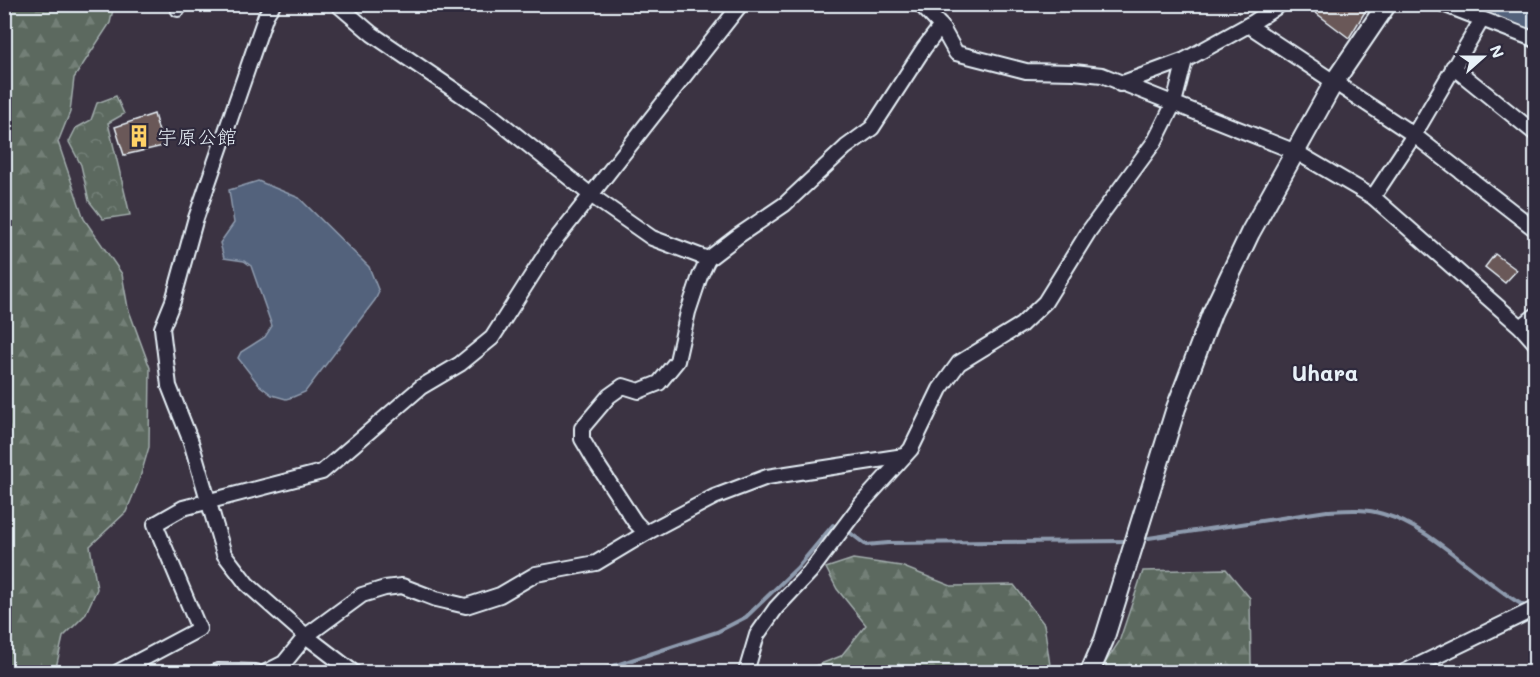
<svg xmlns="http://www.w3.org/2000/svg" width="1540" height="677" viewBox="0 0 1540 677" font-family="Mali,'Klee One',sans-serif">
	<defs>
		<pattern id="forest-firs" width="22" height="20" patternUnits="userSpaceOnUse" patternTransform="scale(1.5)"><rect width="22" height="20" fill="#5b695f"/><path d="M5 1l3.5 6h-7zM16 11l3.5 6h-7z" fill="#737f77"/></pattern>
		<pattern id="park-crowns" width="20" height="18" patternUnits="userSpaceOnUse" patternTransform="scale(1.5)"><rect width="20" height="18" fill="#5b695f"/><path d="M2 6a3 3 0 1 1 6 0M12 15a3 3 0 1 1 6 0" fill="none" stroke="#737f77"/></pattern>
	</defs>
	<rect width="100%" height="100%" fill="#3b3342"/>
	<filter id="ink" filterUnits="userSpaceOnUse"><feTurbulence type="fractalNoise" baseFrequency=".0167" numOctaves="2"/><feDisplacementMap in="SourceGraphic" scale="12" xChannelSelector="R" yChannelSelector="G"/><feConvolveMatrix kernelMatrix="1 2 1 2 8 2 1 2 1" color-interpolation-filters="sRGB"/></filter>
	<g filter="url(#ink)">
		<!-- forest -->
		<g fill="url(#forest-firs)" stroke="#a2adac" stroke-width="1.5">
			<path d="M4 5H114L110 23 74 78 70 112 58 142 84 219 122 274 128 308 150 368 149 447 139 481 126 512 90 546 97 589 85 615 63 637 55 672H5Z"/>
			<path d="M853 559 901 566 951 586 1014 585 1044 624 1051 672H800L841 656 866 625 837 589 826 568Z"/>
			<path d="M1226 569 1250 598 1251 663 1254 672H1099L1119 642 1143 571Z"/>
		</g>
		<!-- park -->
		<path fill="url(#park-crowns)" stroke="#a2adac" stroke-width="1.5" d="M116 96 124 114 108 123 130 215 103 219 89 201 81 165 69 142 76 128 91 120 97 103Z"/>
		<!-- water -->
		<path fill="#52627c" stroke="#8e9bae" stroke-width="1.5" d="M258 181 299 198 369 267 379 292 375 300 305 392 293 397 286 399 272 395 259 385 238 358 241 352 265 337 272 326 251 266 244 261 224 258 220 243 234 223 229 190Z"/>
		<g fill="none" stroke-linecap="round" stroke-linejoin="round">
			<!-- stream -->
			<g stroke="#8e9bae" stroke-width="4">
				<path d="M849 532 866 545 888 543 1129 541"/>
				<path d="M1142 539 1327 511C1345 510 1365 508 1383 514 1424 526 1455 557 1488 581 1501 590 1513 601 1527 607"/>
				<path d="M595 672 717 632 746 617 797 568 833 525"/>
			</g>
			<!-- river -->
			<path stroke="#52627c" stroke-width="21" d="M1498 4 1536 19"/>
		</g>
		<!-- building -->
		<g fill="#6a5958" stroke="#e8f1f8" stroke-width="1.5">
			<path d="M1309 4H1364L1368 7 1349 38 1308 7Z"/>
			<path d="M154 114 163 146 124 155 115 127Z"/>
			<path d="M1495 254 1517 270 1505 283 1485 267Z"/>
		</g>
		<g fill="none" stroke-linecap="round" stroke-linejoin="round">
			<!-- street casing -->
			<g stroke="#e8f1f8" stroke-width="18">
				<g id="street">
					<path d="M273 4 266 15 195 221 173 301 162 328 169 386 191 442 224 554 247 584 265 600 306 636 353 672"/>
					<path d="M337 4 372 34 491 115 592 196 652 238 708 259"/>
					<path d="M920 4 941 26 956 53 1026 71 1074 72 1102 75 1296 152 1373 197 1521 327 1536 344"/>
					<path d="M1443 4 1536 40"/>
					<path d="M178 9V4"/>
					<path d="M1248 25 1414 135 1536 230"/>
					<path d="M1453 67 1536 134"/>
					<path d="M1120 84 1185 60 1252 23 1281 4"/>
					<path d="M1373 197 1414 135 1481 21"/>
					<path d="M1521 327 1536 315"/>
					<path d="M646 533 635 522 595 461 582 439V428L609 396 623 386 639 391 659 383 677 361 688 312 700 276 708 259 738 236 785 204 846 147 872 128 924 48 941 26"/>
					<path d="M118 672 199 629 155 524 183 508 322 472 421 387 460 364 492 338 550 247 741 4"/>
					<path d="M215 672 218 671 256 672"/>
					<path d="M266 672 284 663 306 636 362 595 385 588 402 586 436 599 466 606 500 595 536 574 596 563 646 533 714 497 767 477 904 456"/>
					<path d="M746 672 757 635 776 608 810 572 862 503 911 449 940 389 959 363 1021 325 1045 302 1089 231 1155 141 1174 103 1185 60"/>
					<path d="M1404 672 1536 608"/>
				</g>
			</g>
			<!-- secondary casing -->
			<g stroke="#e8f1f8" stroke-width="22">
				<path id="secondary" d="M1090 672 1104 640 1176 408 1212 313 1250 233 1334 82 1387 4"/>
			</g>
			<!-- path -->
			<path stroke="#e8f1f8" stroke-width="2" stroke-dasharray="1.5 4.5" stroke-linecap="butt" d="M1229 4 1242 16"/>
			<!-- street -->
			<use href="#street" stroke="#2f2a3d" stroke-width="14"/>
			<!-- secondary -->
			<use href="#secondary" stroke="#2f2a3d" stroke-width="18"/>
		</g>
	</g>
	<!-- icons -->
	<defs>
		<g id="building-bare" transform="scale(1.8)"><path d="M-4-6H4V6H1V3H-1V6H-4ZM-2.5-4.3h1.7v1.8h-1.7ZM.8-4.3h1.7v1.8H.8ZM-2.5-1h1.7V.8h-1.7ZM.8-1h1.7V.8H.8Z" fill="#ffd166" stroke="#2f2a3d" stroke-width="2.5" paint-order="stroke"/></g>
	</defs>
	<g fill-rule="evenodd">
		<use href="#building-bare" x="139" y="136"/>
	</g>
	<g text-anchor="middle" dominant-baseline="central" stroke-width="4.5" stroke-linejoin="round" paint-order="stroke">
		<!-- poi labels -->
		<g font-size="20" fill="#e8f1f8" stroke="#2f2a3d" text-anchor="start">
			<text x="157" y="136">宇原公館</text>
		</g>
		<!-- quarter labels -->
		<g font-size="22" font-weight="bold" fill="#e8f1f8" stroke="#2f2a3d">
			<text x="1325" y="372">Uhara</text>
		</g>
	</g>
	<!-- margin -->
	<rect width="1540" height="677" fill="none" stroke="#2f2a3d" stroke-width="24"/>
	<rect x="12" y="12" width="1516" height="653" fill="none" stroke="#e8f1f8" stroke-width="2" filter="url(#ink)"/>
	<!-- north arrow -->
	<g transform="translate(1483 57) rotate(69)" stroke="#2f2a3d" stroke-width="4.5" paint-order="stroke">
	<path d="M0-4.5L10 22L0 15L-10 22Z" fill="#e8f1f8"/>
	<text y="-9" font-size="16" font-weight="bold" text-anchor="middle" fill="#e8f1f8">N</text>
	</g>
</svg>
